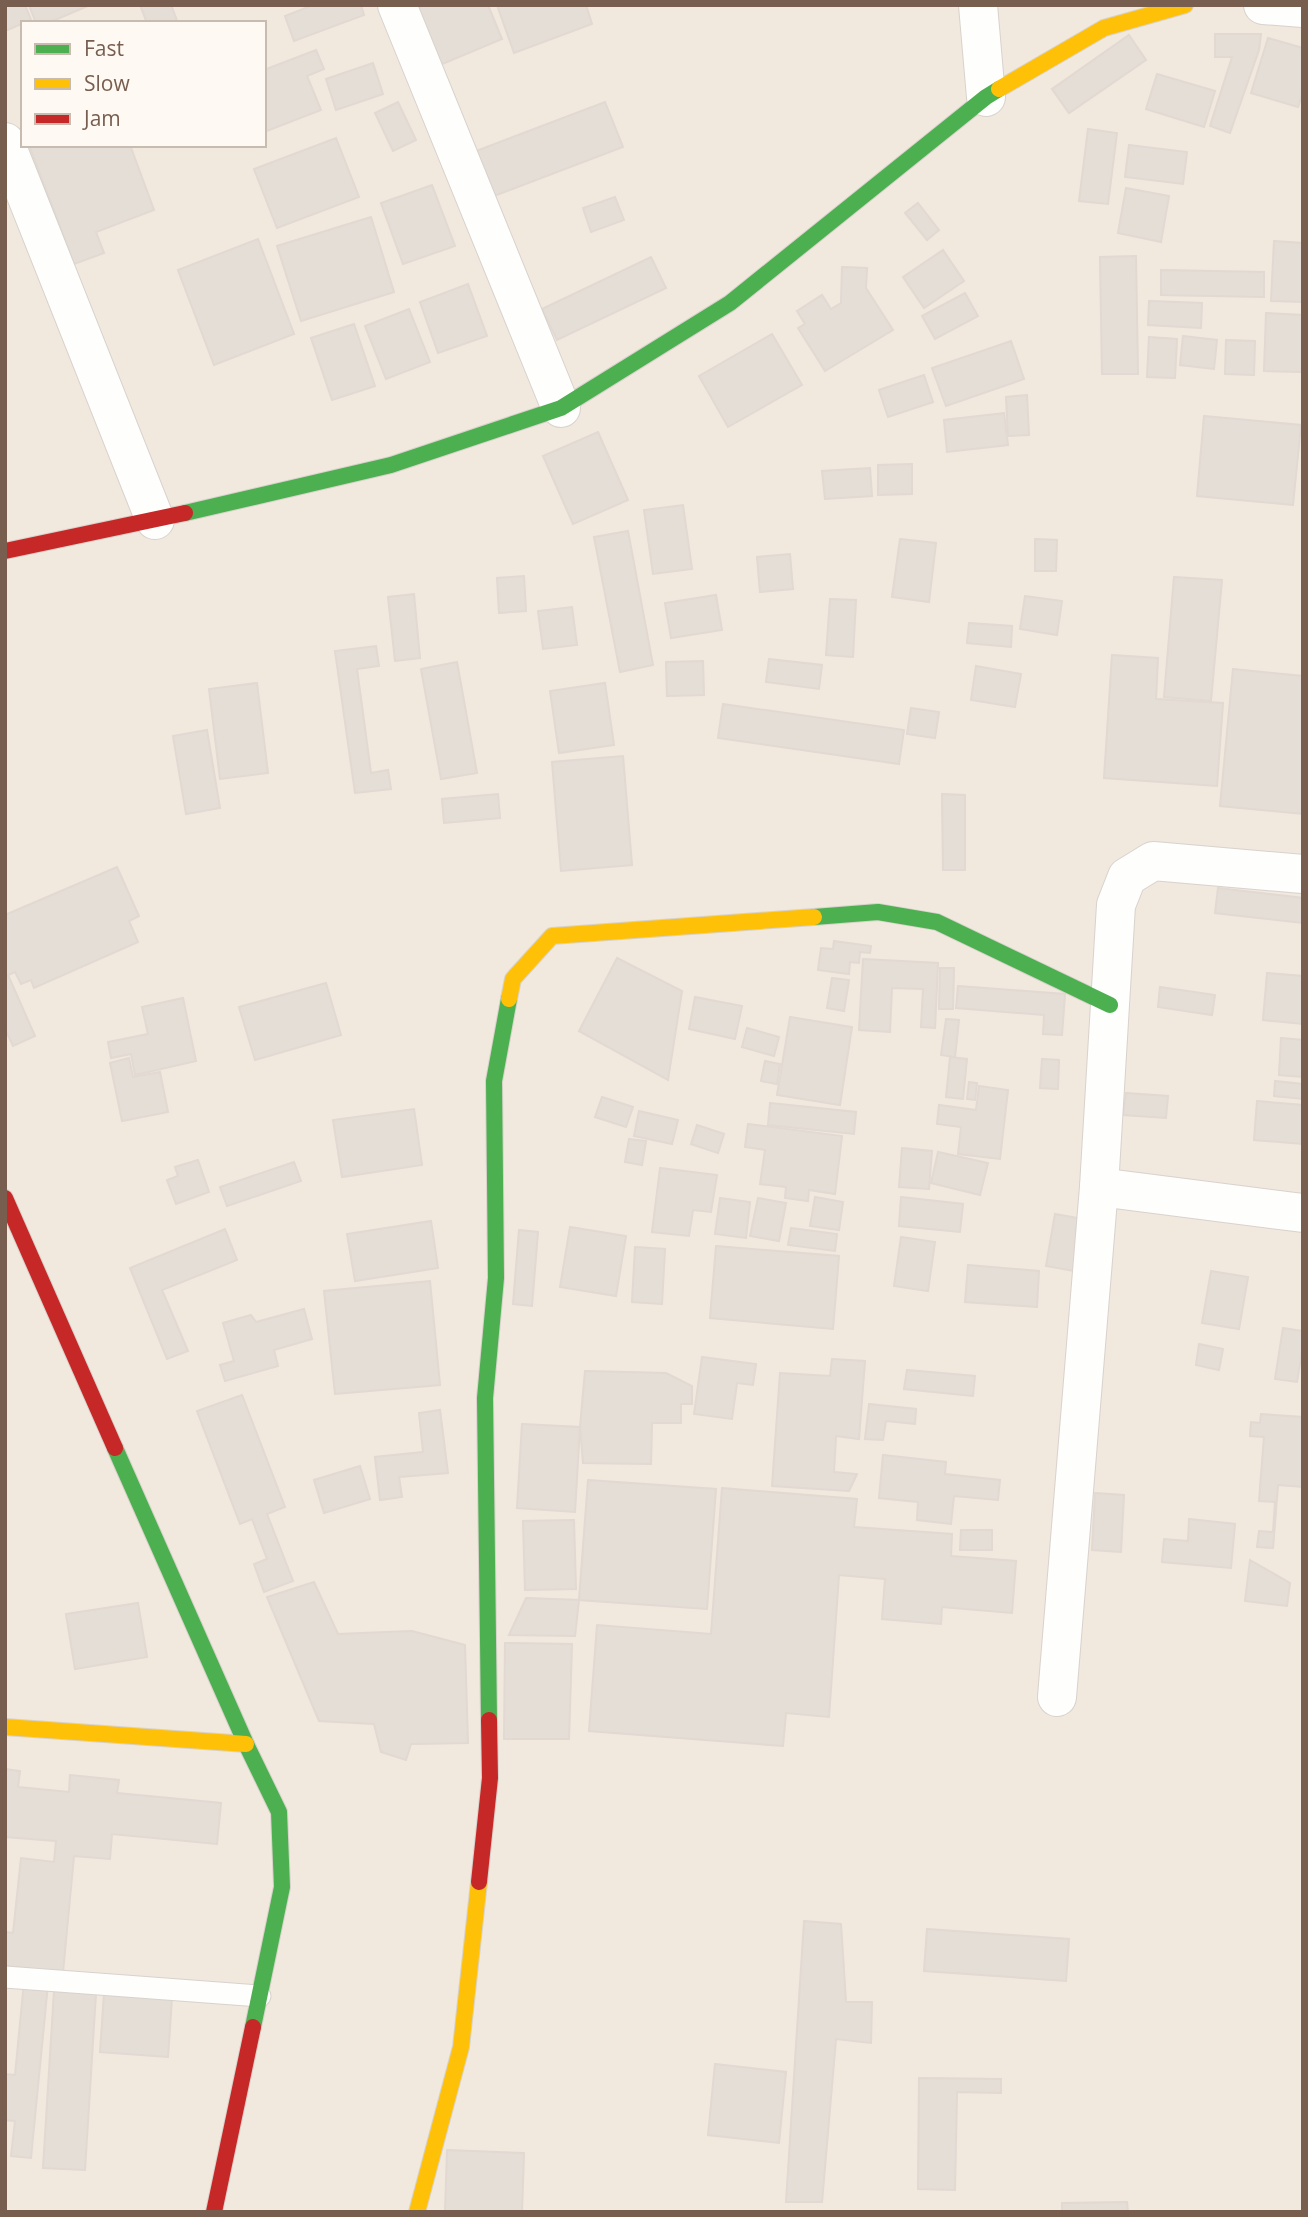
<svg xmlns="http://www.w3.org/2000/svg" width="1308" height="2217" viewBox="0 0 1308 2217" font-family="'Open Sans',sans-serif">
	<rect width="100%" height="100%" fill="#f8f5f0"/>
	<!-- residential -->
	<path fill="#f1e8de" fill-rule="evenodd" d="M5 5H1303V2212H5ZM23 23H264V145H23Z"/>
	<!-- building -->
	<g fill="#e5ded7" stroke="#e1d9d2" stroke-width="2">
		<path d="M5 5H25L31 20 5 31Z"/>
		<path d="M29 5H90L48 23H36Z"/>
		<path d="M140 5H171L178 23H147Z"/>
		<path d="M313 5H361L364 15 294 41 285 16Z"/>
		<path d="M424 5H488L502 39 440 65 417 8Z"/>
		<path d="M497 5H586L592 24 514 53Z"/>
		<path d="M1215 34H1261L1259 50 1230 133 1210 126 1232 57H1215Z"/>
		<path d="M1129 35 1146 60 1069 113 1052 89Z"/>
		<path d="M1268 38 1303 48V92L1298 107 1251 93Z"/>
		<path d="M316 50 324 69 307 76 321 110 264 132V70Z"/>
		<path d="M373 63 383 94 336 110 326 79Z"/>
		<path d="M1157 74 1215 91 1204 127 1146 109Z"/>
		<path d="M398 102 416 140 393 151 375 113Z"/>
		<path d="M605 102 623 147 494 196 476 151Z"/>
		<path d="M1088 129 1117 133 1108 204 1079 201Z"/>
		<path d="M336 138 359 197 277 228 254 169Z"/>
		<path d="M29 145H130L154 210 96 232 104 253 74 264Z"/>
		<path d="M1129 145 1187 152 1183 184 1125 177Z"/>
		<path d="M432 185 455 246 403 264 381 203Z"/>
		<path d="M1126 188 1169 196 1161 242 1118 233Z"/>
		<path d="M615 197 624 220 591 232 583 208Z"/>
		<path d="M918 203 939 230 927 240 905 213Z"/>
		<path d="M371 217 394 292 301 321 277 246Z"/>
		<path d="M258 239 294 334 214 365 178 270Z"/>
		<path d="M1274 241 1303 243V302L1271 301Z"/>
		<path d="M943 250 964 281 924 308 903 277Z"/>
		<path d="M1136 256 1138 374H1102L1100 257Z"/>
		<path d="M651 257 666 288 557 340 542 309Z"/>
		<path d="M842 267 867 268 866 288 893 330 825 371 798 328 805 324 797 311 822 295 831 309 841 303Z"/>
		<path d="M1161 270 1264 272V297L1161 295Z"/>
		<path d="M468 284 487 336 438 353 420 302Z"/>
		<path d="M965 293 978 316 935 339 922 316Z"/>
		<path d="M1149 301 1202 303 1201 328 1148 325Z"/>
		<path d="M409 309 430 362 386 379 365 326Z"/>
		<path d="M1266 313 1303 315 1302 372 1264 371Z"/>
		<path d="M354 324 375 386 332 400 311 338Z"/>
		<path d="M772 334 802 385 728 427 699 376Z"/>
		<path d="M1183 336 1217 340 1214 369 1180 365Z"/>
		<path d="M1149 337 1177 339 1175 378 1147 377Z"/>
		<path d="M1226 340 1255 341 1254 375 1225 374Z"/>
		<path d="M1011 341 1024 379 946 406 932 368Z"/>
		<path d="M924 375 933 402 888 417 879 390Z"/>
		<path d="M1027 395 1029 435 1008 436 1006 397Z"/>
		<path d="M1004 413 1008 445 947 452 944 420Z"/>
		<path d="M1204 416 1301 425 1293 505 1197 496Z"/>
		<path d="M598 432 628 500 573 524 543 456Z"/>
		<path d="M912 464V494L878 495V465Z"/>
		<path d="M870 468 872 496 825 499 822 471Z"/>
		<path d="M683 505 692 569 653 574 644 510Z"/>
		<path d="M628 531 653 665 620 672 594 537Z"/>
		<path d="M900 539 936 543 929 602 892 597Z"/>
		<path d="M1035 539 1057 540 1056 571H1035Z"/>
		<path d="M790 554 793 589 760 592 757 557Z"/>
		<path d="M524 576 526 611 499 613 497 578Z"/>
		<path d="M1174 577 1222 580 1211 701 1164 697Z"/>
		<path d="M414 594 420 658 395 661 388 597Z"/>
		<path d="M716 595 722 630 671 638 665 603Z"/>
		<path d="M1025 596 1062 601 1057 635 1020 629Z"/>
		<path d="M830 599 856 600 853 657 826 655Z"/>
		<path d="M572 607 577 645 543 649 538 611Z"/>
		<path d="M969 623 1012 626 1011 647 967 643Z"/>
		<path d="M376 646 379 666 357 669 371 773 388 770 391 789 355 793 335 651Z"/>
		<path d="M1112 655 1158 658 1156 699 1223 703 1217 786 1104 778Z"/>
		<path d="M769 659 822 665 819 689 766 682Z"/>
		<path d="M703 661 704 695 667 696 666 662Z"/>
		<path d="M457 662 477 773 441 779 421 669Z"/>
		<path d="M976 666 1021 674 1015 707 971 700Z"/>
		<path d="M1233 669 1303 676V814L1220 806Z"/>
		<path d="M257 683 268 773 220 779 209 689Z"/>
		<path d="M605 683 614 745 559 753 550 691Z"/>
		<path d="M723 704 904 730 899 764 718 738Z"/>
		<path d="M911 708 939 712 935 738 907 734Z"/>
		<path d="M207 730 220 808 186 814 173 736Z"/>
		<path d="M623 756 632 865 561 871 552 762Z"/>
		<path d="M498 794 500 818 444 823 442 799Z"/>
		<path d="M942 794 965 795V870H943Z"/>
		<path d="M117 867 139 916 129 921 138 942 34 988 31 980 21 984 15 972 8 975 35 1036 13 1046 5 1029V915Z"/>
		<path d="M1218 888 1303 898V923L1215 913Z"/>
		<path d="M834 941 871 946 870 953 860 952 859 963 850 962 849 974 818 970 821 948 833 949Z"/>
		<path d="M617 958 682 991 668 1080 579 1031Z"/>
		<path d="M863 959 938 963 935 1028 921 1027 923 989 892 988 890 1032 859 1030Z"/>
		<path d="M940 968H954L953 1009H939Z"/>
		<path d="M1267 973 1303 976V1024L1263 1020Z"/>
		<path d="M832 978 849 980 844 1011 827 1008Z"/>
		<path d="M326 983 341 1035 255 1060 239 1007Z"/>
		<path d="M958 986 1065 994 1062 1035 1043 1034 1044 1015 956 1008Z"/>
		<path d="M1160 987 1215 995 1212 1015 1158 1007Z"/>
		<path d="M695 997 742 1006 735 1039 689 1029Z"/>
		<path d="M183 998 196 1061 135 1075 131 1054 111 1058 108 1042 148 1034 142 1007Z"/>
		<path d="M790 1017 852 1027 840 1105 777 1095Z"/>
		<path d="M946 1019 959 1020 955 1057 941 1055Z"/>
		<path d="M747 1028 779 1037 774 1056 742 1047Z"/>
		<path d="M1281 1038 1303 1040V1077L1279 1075Z"/>
		<path d="M950 1057 967 1059 963 1099 946 1097Z"/>
		<path d="M129 1058 133 1077 160 1072 168 1112 122 1121 110 1063Z"/>
		<path d="M1042 1059 1059 1060 1058 1089 1040 1088Z"/>
		<path d="M765 1061 780 1064 777 1084 761 1081Z"/>
		<path d="M1275 1081 1303 1084V1099L1274 1096Z"/>
		<path d="M969 1082 977 1083 975 1100 967 1099Z"/>
		<path d="M979 1086 1008 1090 1000 1159 958 1154 961 1127 937 1124 939 1105 976 1110Z"/>
		<path d="M1126 1093 1168 1096 1166 1118 1123 1115Z"/>
		<path d="M602 1097 633 1107 626 1127 595 1117Z"/>
		<path d="M1257 1101 1303 1105V1144L1254 1140Z"/>
		<path d="M770 1103 856 1112 854 1134 768 1125Z"/>
		<path d="M414 1109 422 1165 342 1177 333 1120Z"/>
		<path d="M639 1111 678 1120 672 1144 634 1136Z"/>
		<path d="M748 1124 842 1136 835 1194 809 1190 808 1201 785 1198 786 1187 760 1184 765 1150 745 1147Z"/>
		<path d="M697 1125 724 1134 718 1153 691 1144Z"/>
		<path d="M629 1139 646 1141 642 1165 625 1162Z"/>
		<path d="M902 1148 932 1151 929 1189 899 1187Z"/>
		<path d="M938 1152 988 1163 980 1195 931 1183Z"/>
		<path d="M198 1160 209 1192 176 1204 167 1180 178 1176 175 1167Z"/>
		<path d="M294 1162 301 1181 227 1206 220 1187Z"/>
		<path d="M660 1168 717 1175 711 1212 693 1210 689 1236 652 1232Z"/>
		<path d="M815 1197 843 1202 839 1230 810 1226Z"/>
		<path d="M901 1197 963 1204 960 1232 899 1226Z"/>
		<path d="M720 1198 750 1202 746 1238 715 1234Z"/>
		<path d="M758 1198 786 1203 779 1241 750 1236Z"/>
		<path d="M1055 1214 1089 1220 1080 1272 1046 1266Z"/>
		<path d="M431 1221 438 1268 355 1281 347 1234Z"/>
		<path d="M570 1227 626 1236 616 1296 560 1287Z"/>
		<path d="M791 1228 837 1234 835 1251 788 1245Z"/>
		<path d="M225 1229 237 1260 162 1290 188 1351 167 1359 130 1268Z"/>
		<path d="M519 1230 538 1232 532 1306 513 1304Z"/>
		<path d="M901 1237 935 1242 928 1291 894 1286Z"/>
		<path d="M716 1246 839 1256 833 1329 710 1318Z"/>
		<path d="M635 1247 665 1249 662 1304 632 1302Z"/>
		<path d="M968 1265 1039 1271 1037 1307 965 1302Z"/>
		<path d="M1211 1271 1248 1277 1239 1329 1202 1323Z"/>
		<path d="M430 1281 440 1385 335 1394 324 1291Z"/>
		<path d="M304 1309 312 1339 274 1350 278 1366 225 1381 220 1365 234 1361 223 1323 251 1315 256 1322Z"/>
		<path d="M1283 1328 1303 1331V1346L1297 1382 1275 1379Z"/>
		<path d="M1199 1344 1223 1349 1219 1370 1196 1365Z"/>
		<path d="M702 1357 756 1364 753 1385 737 1383 732 1419 694 1414Z"/>
		<path d="M832 1359 865 1361 859 1439 836 1436 834 1472 857 1474 849 1491 772 1486 780 1373 830 1376Z"/>
		<path d="M907 1370 975 1376 973 1396 904 1389Z"/>
		<path d="M585 1371 666 1373 692 1386V1404H681V1423H652L651 1464 583 1463 580 1427Z"/>
		<path d="M242 1395 285 1507 267 1514 293 1581 264 1592 254 1564 267 1559 252 1519 240 1524 197 1411Z"/>
		<path d="M869 1404 916 1409 915 1424 886 1421 883 1440 865 1439Z"/>
		<path d="M440 1410 448 1473 399 1477 402 1497 380 1500 375 1457 423 1452 419 1413Z"/>
		<path d="M1261 1414 1303 1417V1487L1278 1485 1273 1548 1257 1547 1259 1531 1273 1532 1275 1502 1259 1501 1264 1437 1250 1436 1251 1422 1260 1423Z"/>
		<path d="M522 1424 580 1427 575 1512 517 1508Z"/>
		<path d="M883 1455 946 1462 945 1474 1000 1480 998 1500 954 1496 951 1524 917 1520 918 1502 879 1498Z"/>
		<path d="M360 1466 370 1499 324 1513 314 1480Z"/>
		<path d="M588 1480 716 1489 707 1609 579 1600Z"/>
		<path d="M722 1488 857 1499 854 1527 952 1534 951 1556 1016 1561 1012 1613 942 1607 941 1624 882 1619 885 1579 839 1575 829 1717 786 1713 783 1746 589 1731 597 1625 711 1634Z"/>
		<path d="M1095 1493 1124 1495 1121 1552 1092 1550Z"/>
		<path d="M1189 1519 1235 1524 1231 1568 1162 1562 1164 1539 1188 1541Z"/>
		<path d="M574 1520 576 1589 525 1590 523 1521Z"/>
		<path d="M961 1530H992V1550H960Z"/>
		<path d="M1250 1560 1290 1583 1287 1606 1245 1601Z"/>
		<path d="M314 1582 338 1634 412 1631 465 1645 468 1743 411 1744 406 1760 381 1752 374 1724 319 1721 267 1597Z"/>
		<path d="M526 1598 579 1600 575 1636 509 1635Z"/>
		<path d="M138 1603 147 1657 75 1669 66 1614Z"/>
		<path d="M505 1643 572 1644 569 1739H504Z"/>
		<path d="M5 1769 20 1771 18 1787 69 1792 70 1775 119 1780 117 1793 221 1803 217 1844 112 1834 110 1859 74 1856 63 1972 5 1966V1932L13 1933 21 1858 54 1862 56 1841 5 1837Z"/>
		<path d="M804 1921 841 1924 846 2002H872L871 2043 836 2039 822 2202H786Z"/>
		<path d="M927 1929 1069 1939 1066 1981 924 1971Z"/>
		<path d="M24 1982 48 1984 31 2158 11 2156 15 2121 5 2120V2074L15 2075Z"/>
		<path d="M54 1991 96 1993 85 2170 43 2168Z"/>
		<path d="M104 1993 172 1998 168 2057 100 2052Z"/>
		<path d="M715 2064 786 2072 779 2143 708 2135Z"/>
		<path d="M919 2078 1001 2079V2093L957 2092 955 2190 918 2189Z"/>
		<path d="M447 2150 524 2153 522 2212H445Z"/>
		<path d="M1127 2202 1128 2212H1062V2203Z"/>
	</g>
	<g fill="none" stroke-linecap="round" stroke-linejoin="round">
		<!-- lane casing -->
		<g stroke="#d8d2cd" stroke-width="23">
			<path id="lane" d="M5 1977 260 1996"/>
		</g>
		<!-- street casing -->
		<g stroke="#d8d2cd" stroke-width="40">
			<g id="street">
				<path d="M397 5 561 408"/>
				<path d="M978 5 986 97"/>
				<path d="M1263 5 1303 8"/>
				<path d="M5 142 155 520"/>
				<path d="M1099 1187 1303 1213"/>
				<path d="M1057 1697 1099 1187 1116 905 1127 877 1153 861 1303 874"/>
			</g>
		</g>
		<!-- fast casing -->
		<g stroke="#d8d2cb" stroke-width="18">
			<g id="fast">
				<path d="M185 513 391 465 561 408 730 303 986 97 999 89"/>
				<path d="M814 917 878 912 937 922 1110 1005"/>
				<path d="M115 1448 246 1744 279 1812 282 1887 253 2027"/>
				<path d="M489 1720 485 1398 496 1278 494 1081 509 999"/>
			</g>
		</g>
		<!-- slow casing -->
		<g stroke="#d8d2cb" stroke-width="18">
			<g id="slow">
				<path d="M999 89 1104 28 1185 5"/>
				<path d="M509 999 513 979 552 936 814 917"/>
				<path d="M5 1727 246 1744"/>
				<path d="M417 2212 461 2047 479 1882"/>
			</g>
		</g>
		<!-- jam casing -->
		<g stroke="#d8d2cb" stroke-width="18">
			<g id="jam">
				<path d="M5 551 185 513"/>
				<path d="M5 1198 115 1448"/>
				<path d="M479 1882 490 1778 489 1720"/>
				<path d="M214 2212 253 2027"/>
			</g>
		</g>
		<!-- lane -->
		<use href="#lane" stroke="#fefefd" stroke-width="21"/>
		<!-- street -->
		<use href="#street" stroke="#fefefd" stroke-width="38"/>
		<!-- fast -->
		<use href="#fast" stroke="#4caf50" stroke-width="16"/>
		<!-- slow -->
		<use href="#slow" stroke="#ffc107" stroke-width="16"/>
		<!-- jam -->
		<use href="#jam" stroke="#c62828" stroke-width="16"/>
	</g>
	<!-- border -->
	<rect width="1308" height="2217" fill="none" stroke="#775e4f" stroke-width="14"/>
	<!-- legend -->
	<rect x="21" y="21" width="245" height="126" fill="#fefaf3" stroke="#c8bcb1" stroke-width="2"/>
	<rect x="35" y="44" width="35" height="10" fill="#4caf50" stroke="#c8bcb1" stroke-width="2"/>
	<text x="84" y="56" font-size="21" fill="#775e4f">Fast</text>
	<rect x="35" y="79" width="35" height="10" fill="#ffc107" stroke="#c8bcb1" stroke-width="2"/>
	<text x="84" y="91" font-size="21" fill="#775e4f">Slow</text>
	<rect x="35" y="114" width="35" height="10" fill="#c62828" stroke="#c8bcb1" stroke-width="2"/>
	<text x="84" y="126" font-size="21" fill="#775e4f">Jam</text>
</svg>
